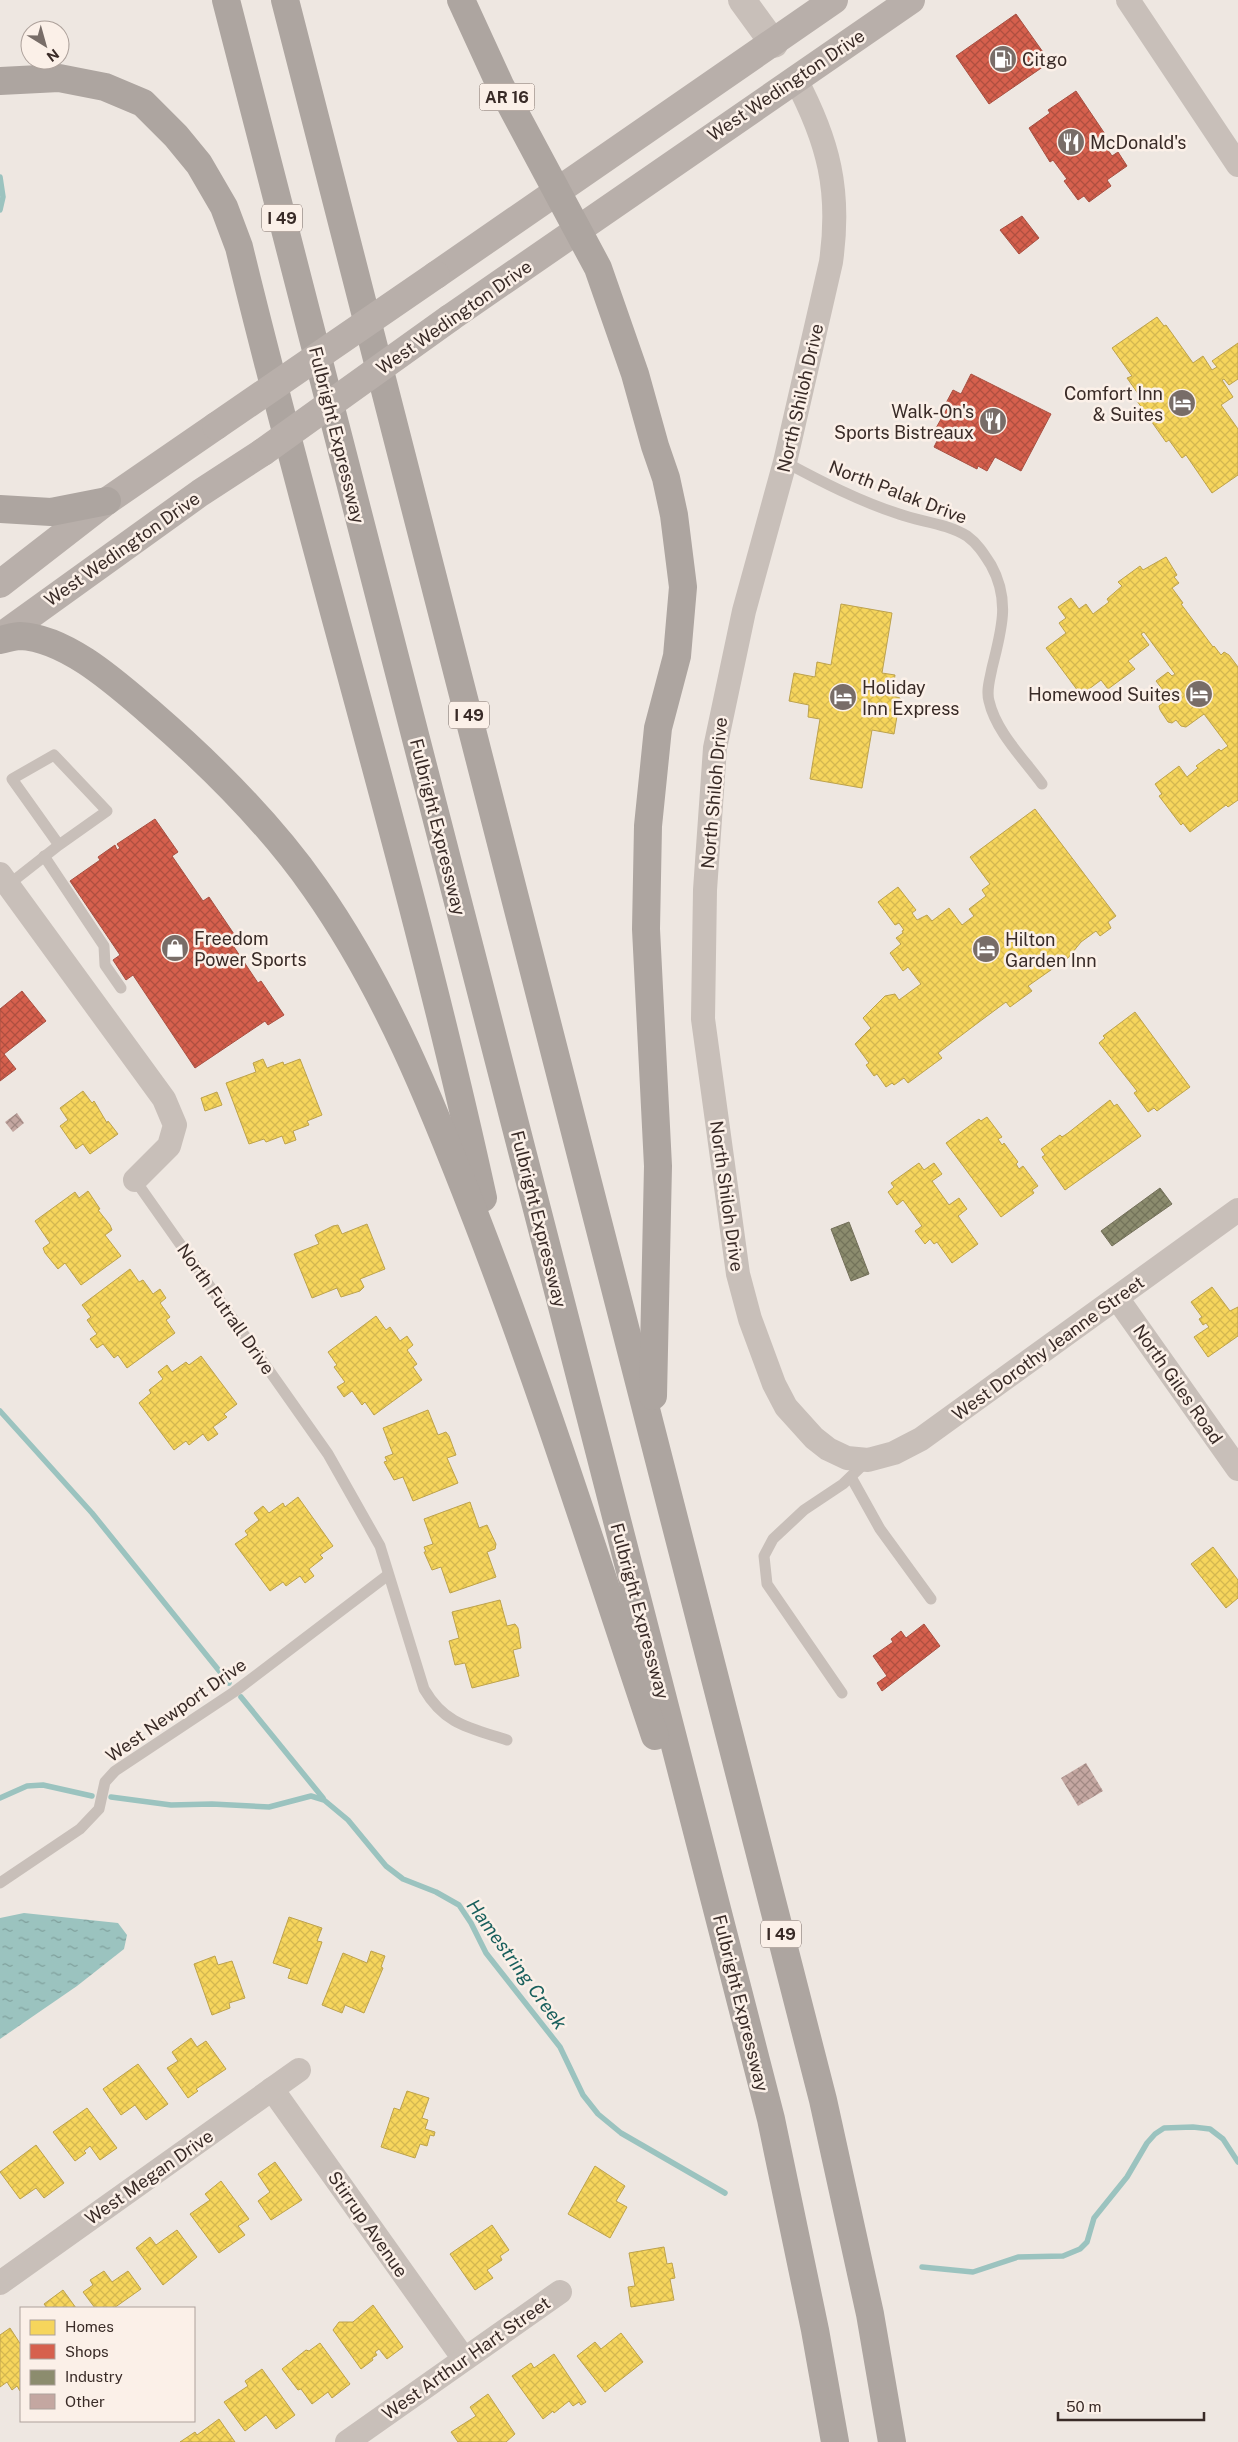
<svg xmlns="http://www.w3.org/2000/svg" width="1238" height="2442" viewBox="0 0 1238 2442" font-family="'Public Sans',sans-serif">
	<defs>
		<pattern id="water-ripples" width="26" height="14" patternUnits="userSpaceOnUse" patternTransform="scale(1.25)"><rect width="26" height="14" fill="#9bc3bf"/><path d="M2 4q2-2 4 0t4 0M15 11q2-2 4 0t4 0" fill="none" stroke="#7f9f9b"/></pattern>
		<pattern id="homes-cross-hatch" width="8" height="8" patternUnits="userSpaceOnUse" patternTransform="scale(1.25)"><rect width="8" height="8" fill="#f6d55c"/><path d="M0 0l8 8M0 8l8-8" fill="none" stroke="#d4b750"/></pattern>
		<pattern id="shops-cross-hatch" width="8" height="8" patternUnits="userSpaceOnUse" patternTransform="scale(1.25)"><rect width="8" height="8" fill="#d6604d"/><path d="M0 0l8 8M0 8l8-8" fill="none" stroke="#af4f40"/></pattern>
		<pattern id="industry-cross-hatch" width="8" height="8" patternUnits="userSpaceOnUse" patternTransform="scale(1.25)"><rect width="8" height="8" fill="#8c8c6e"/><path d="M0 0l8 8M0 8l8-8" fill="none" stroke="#73735a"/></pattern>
		<pattern id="building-cross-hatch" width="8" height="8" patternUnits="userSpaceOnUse" patternTransform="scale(1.25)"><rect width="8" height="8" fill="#c4a7a1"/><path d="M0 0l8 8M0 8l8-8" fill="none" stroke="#a08883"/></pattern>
	</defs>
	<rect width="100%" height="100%" fill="#eee7e1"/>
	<!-- water -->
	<path fill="url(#water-ripples)" d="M24 1913 118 1923 127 1935 124 1949 77 1986 0 2039V1918Z"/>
	<!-- homes -->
	<g fill="url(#homes-cross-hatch)" stroke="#bda24c">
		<path d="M1157 317 1164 326 1166 325 1193 363 1203 356 1212 370 1217 367 1212 361 1238 343V379L1229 385 1224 379 1222 380 1233 397 1221 405 1238 429V475L1212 493 1186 455 1182 458 1169 440 1166 442 1137 401 1141 398 1127 378 1132 376 1112 348Z"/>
		<path d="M1166 557 1177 575 1174 577 1179 583 1172 588 1183 603 1181 604 1213 647 1214 646 1221 655 1224 652 1229 655 1238 667V800L1228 807 1226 805 1190 832 1183 823 1181 825 1159 796 1162 794 1155 784 1179 766 1187 777 1198 768 1196 766 1219 749 1221 751 1228 746 1204 714 1186 727 1181 726 1176 720 1172 723 1168 722 1160 710 1159 706 1163 703 1159 697 1160 692 1163 690 1156 681 1168 672 1172 676 1175 674 1144 632 1141 634 1149 645 1128 661 1135 669 1108 689 1101 680 1081 695 1046 648 1066 633 1059 623 1066 618 1058 607 1071 598 1079 609 1086 604 1093 614 1109 602 1107 599 1122 586 1118 582 1140 566 1143 570Z"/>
		<path d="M841 604 892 613 882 673 895 675 892 696 900 698 894 734 872 730 862 788 810 779 820 719 808 717 809 705 789 701 794 673 815 677 817 662 831 665Z"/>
		<path d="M1035 809 1116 916 1108 922 1111 928 1100 936 1096 931 1081 942 1068 958 1028 986 1032 991 1010 1007 1006 1002 979 1022 938 1053 942 1058 908 1083 904 1078 894 1085 892 1083 886 1087 877 1074 874 1076 866 1065 869 1063 855 1044 871 1028 863 1018 885 996 895 994 899 1000 921 984 908 967 903 971 890 953 901 944 896 938 903 933 902 931 904 930 899 923 895 925 878 902 898 887 916 910 912 913 917 920 927 915 932 921 949 908 962 925 974 916 969 909 986 896 982 890 990 884 970 857Z"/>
		<path d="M1135 1012 1190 1087 1157 1111 1154 1108 1148 1112 1134 1093 1137 1091 1099 1043 1105 1038 1103 1036Z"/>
		<path d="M263 1059 267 1068 283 1062 284 1065 300 1059 322 1115 307 1121 309 1125 293 1131 296 1140 285 1144 282 1136 266 1142 264 1139 249 1144 226 1083 256 1072 253 1063Z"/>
		<path d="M83 1091 92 1103 94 1101 107 1123 108 1121 118 1134 90 1154 83 1144 76 1149 60 1126 68 1120 60 1108Z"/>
		<path d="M217 1092 222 1105 205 1111 201 1098Z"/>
		<path d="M1110 1100 1114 1106 1117 1104 1141 1136 1065 1190 1042 1157 1045 1155 1041 1149 1060 1135 1062 1137 1068 1133Z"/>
		<path d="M987 1117 1002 1137 998 1139 1002 1145 1004 1143 1018 1162 1016 1164 1019 1169 1023 1166 1038 1186 1032 1190 1034 1193 1001 1217 946 1143 979 1119 981 1121Z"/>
		<path d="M919 1163 924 1170 934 1163 942 1174 932 1181 949 1205 959 1198 967 1209 958 1216 978 1244 952 1263 937 1242 934 1244 930 1239 925 1244 915 1231 922 1226 903 1200 897 1205 888 1192 894 1187 891 1183Z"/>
		<path d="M88 1191 100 1209 98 1210 110 1225 112 1230 105 1235 121 1256 81 1285 65 1263 58 1269 45 1253 43 1248 50 1243 35 1221 75 1192 79 1198Z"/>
		<path d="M367 1224 385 1269 360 1279 364 1287 360 1291 341 1297 337 1288 312 1298 294 1254 319 1244 315 1235 333 1226 338 1225 342 1234Z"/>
		<path d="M130 1269 139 1282 143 1280 153 1294 160 1289 166 1298 160 1303 170 1317 166 1320 175 1333 127 1368 118 1355 114 1358 103 1344 97 1348 90 1339 97 1334 87 1320 91 1317 82 1305Z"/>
		<path d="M1212 1287 1230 1311 1238 1307V1336L1208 1357 1194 1337 1209 1327 1206 1323 1203 1325 1199 1319 1202 1317 1191 1302Z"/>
		<path d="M376 1316 386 1330 390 1327 400 1341 407 1336 413 1345 407 1350 417 1364 413 1367 422 1380 374 1415 365 1402 362 1405 352 1391 344 1397 337 1387 345 1382 334 1367 337 1365 328 1352Z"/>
		<path d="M201 1356 237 1404 224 1414 227 1417 213 1427 218 1434 208 1441 203 1434 189 1445 186 1441 174 1450 139 1403 151 1393 149 1390 163 1379 158 1372 167 1365 172 1372 186 1362 189 1365Z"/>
		<path d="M428 1410 438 1435 446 1432 449 1436 456 1455 447 1458 458 1483 413 1501 403 1477 394 1480 384 1462 387 1461 385 1457 393 1454 383 1428Z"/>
		<path d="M298 1497 333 1546 320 1555 323 1558 309 1569 314 1576 305 1583 300 1576 286 1586 283 1582 270 1591 235 1544 248 1535 245 1531 259 1520 254 1513 263 1506 269 1513 283 1503 285 1507Z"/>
		<path d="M470 1502 479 1528 487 1525 496 1544 495 1549 487 1552 496 1577 450 1593 441 1567 432 1570 424 1552H426L424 1547 433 1544 424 1519Z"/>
		<path d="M1213 1547 1238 1580V1598L1226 1608 1191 1564Z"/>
		<path d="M500 1600 507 1626 515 1624 518 1628 521 1648 513 1650 519 1676 472 1688 465 1663 455 1665 449 1641 459 1638 452 1612Z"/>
		<path d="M289 1917 322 1928 317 1941 322 1942 307 1984 288 1978 291 1969 273 1963Z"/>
		<path d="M371 1951 385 1956 381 1967 383 1968 364 2013 345 2005 342 2013 322 2005 343 1953 367 1963Z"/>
		<path d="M215 1956 218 1965 232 1961 245 1998 229 2003 230 2008 212 2015 194 1964Z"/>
		<path d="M191 2038 197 2047 206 2041 226 2069 196 2089 198 2091 188 2098 167 2068 178 2061 172 2052Z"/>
		<path d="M138 2064 168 2104 146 2120 135 2105 121 2115 103 2089Z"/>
		<path d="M407 2091 429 2098 422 2118 428 2120 425 2129 435 2132 434 2136 430 2135 427 2146 420 2144 415 2158 381 2147 394 2108 400 2110Z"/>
		<path d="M87 2108 117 2148 100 2160 90 2146 84 2151 86 2153 75 2161 53 2132Z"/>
		<path d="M36 2145 64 2183 44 2198 36 2188 20 2199 0 2172Z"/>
		<path d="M275 2162 302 2200 271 2220 258 2201 270 2192 258 2174Z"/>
		<path d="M595 2166 625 2186 616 2201 627 2207 610 2238 568 2214Z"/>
		<path d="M221 2181 249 2219 238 2226 245 2235 219 2253 190 2214 210 2200 205 2194Z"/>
		<path d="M492 2225 509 2250 500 2256 502 2260 487 2270 493 2278 475 2290 450 2254Z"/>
		<path d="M177 2230 197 2257 163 2285 136 2248 150 2237 156 2245Z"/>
		<path d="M664 2247 667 2264 672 2263 675 2278 670 2279 674 2300 631 2307 628 2287 635 2286 629 2253Z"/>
		<path d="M104 2271 112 2282 128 2271 141 2289 114 2308H95L83 2292 93 2285 90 2280Z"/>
		<path d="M63 2290 76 2308H47L44 2304Z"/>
		<path d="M373 2305 403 2347 387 2359 379 2349 375 2352 377 2355 372 2358 373 2360 361 2369 333 2330 339 2322H353Z"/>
		<path d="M10 2328 21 2345 20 2391 17 2386 12 2390 7 2382 0 2387V2335Z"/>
		<path d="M621 2333 643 2362 605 2392 577 2356 595 2342 601 2349Z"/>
		<path d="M320 2343 350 2384 332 2398 328 2392 312 2404 301 2389 298 2390 282 2369 306 2350 309 2351Z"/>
		<path d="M554 2354 586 2402 581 2405 579 2402 573 2406 569 2401 554 2413 553 2411 543 2419 512 2376 531 2363 534 2368Z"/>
		<path d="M262 2369 295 2415 276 2429 266 2415 245 2431 224 2402 248 2386 245 2381Z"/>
		<path d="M488 2394 515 2434 506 2442H458L451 2432 476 2416 470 2407Z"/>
		<path d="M219 2419 235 2442H180L195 2432 197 2435Z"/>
	</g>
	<!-- shops -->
	<g fill="url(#shops-cross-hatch)" stroke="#a75042">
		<path d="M1016 14 1050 62 989 104 956 56Z"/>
		<path d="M1076 91 1105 134 1100 138 1112 156 1118 152 1127 166 1107 180 1111 186 1089 202 1084 196 1078 200 1064 181 1067 179 1053 160 1050 162 1029 128 1050 113 1048 110Z"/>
		<path d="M1022 216 1039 238 1019 254 1000 230Z"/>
		<path d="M971 374 1051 414 1021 471 995 457 987 471 978 466 977 469 934 447 942 431 936 428 949 405 946 403 953 390 961 394Z"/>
		<path d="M155 819 178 852 172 856 203 901 209 897 236 937 230 941 258 983 261 981 284 1015 268 1025 265 1021 195 1068 133 975 126 980 113 960 120 955 70 881 100 860 98 857 115 845 117 850 120 848 117 844Z"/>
		<path d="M22 991 46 1021 4 1054 16 1069 0 1081V1009Z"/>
		<path d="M924 1624 940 1646 882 1691 877 1683 887 1676 873 1656 893 1642 891 1639 901 1631 906 1638Z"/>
	</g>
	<!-- industry -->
	<g fill="url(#industry-cross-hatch)" stroke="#736f59">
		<path d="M1160 1188 1172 1204 1112 1246 1101 1231Z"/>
		<path d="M849 1222 869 1274 851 1281 831 1229Z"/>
	</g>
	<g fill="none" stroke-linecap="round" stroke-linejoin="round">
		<!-- stream -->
		<g stroke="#9bc3bf" stroke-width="5.5">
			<path d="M0 177 3 197 0 210"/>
			<path d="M0 1411 92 1513 229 1683"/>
			<path d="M241 1697 323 1798"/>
			<path d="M111 1797 171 1805 212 1804 269 1807 311 1796 324 1800 348 1820 386 1866 403 1879 436 1892 459 1905 471 1923 486 1953 560 2047 583 2095 598 2114 621 2133 725 2193"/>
			<path d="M0 1798 27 1786 43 1785 92 1796"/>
			<path d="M922 2267 973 2272 1018 2257 1063 2256 1080 2249 1087 2242 1094 2218 1127 2177 1147 2143 1155 2134 1164 2128 1193 2127 1210 2129 1223 2139 1238 2162"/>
		</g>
	</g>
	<!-- building -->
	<g fill="url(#building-cross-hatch)">
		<path d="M17 1113 24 1123 13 1132 5 1122Z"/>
		<path d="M1086 1763 1103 1791 1078 1806 1061 1778Z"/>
	</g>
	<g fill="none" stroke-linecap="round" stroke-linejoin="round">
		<!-- service -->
		<g stroke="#c8bfb9" stroke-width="11">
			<path d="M785 462C822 482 859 501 899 514 921 522 946 523 967 536 978 544 984 554 991 565 1011 601 1001 631 992 668 990 679 986 690 989 701 996 732 1024 759 1042 784"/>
			<path d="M44 856 104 946 105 965 121 988"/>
			<path d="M8 885 59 845 107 811 54 755 12 779 59 845"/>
			<path d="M135 1180 328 1454 380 1546 424 1689C445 1725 470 1728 507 1740"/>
			<path d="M851 1477 880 1529 931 1599"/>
			<path d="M842 1693 767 1584 764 1556 773 1539 804 1510 843 1484 868 1460"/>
			<path d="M0 1883 80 1829 99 1809 105 1782 115 1771 234 1692 388 1575"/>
		</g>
		<!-- minor -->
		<g stroke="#c8bfb9" stroke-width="24">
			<path d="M1128 0 1238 165"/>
			<path d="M795 78C829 142 841 191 831 262L785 462 744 611 715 748 705 890 703 1019 738 1274 750 1319 774 1384 786 1407 814 1438 828 1449 847 1458 868 1460 894 1453 921 1439 1238 1210"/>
			<path d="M0 874 164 1099 175 1125 169 1146 135 1180"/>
			<path d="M1117 1298 1238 1469"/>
			<path d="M272 2089 464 2359"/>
			<path d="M0 2283 299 2070"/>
			<path d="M347 2442 560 2292"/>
		</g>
		<!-- tertiary -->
		<path stroke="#c8bfb9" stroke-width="28" d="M742 0 774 44"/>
		<!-- secondary -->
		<g stroke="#b8afaa" stroke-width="28">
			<path d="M436 275 834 0"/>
			<path d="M450 318 911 0"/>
			<path d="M0 584 107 501 216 426"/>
			<path d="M0 637 200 493 263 452"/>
		</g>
		<!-- motorway -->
		<g stroke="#ada5a0" stroke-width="28">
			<path d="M226 0 771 2119 815 2330 835 2442"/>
			<path d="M285 0 823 2100 870 2314 892 2442"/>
			<path d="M461 0 500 85 598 268 635 374 655 446 666 478 674 515 683 587 677 656 658 728 648 826 646 929 658 1166 653 1396"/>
			<path d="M0 81 59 78 105 87 143 103 176 136 199 164 224 207 239 247C316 565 413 878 483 1198"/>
			<path d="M0 509 51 512 107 501"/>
			<path d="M0 640C6 639 14 636 20 636 67 638 117 684 151 713 211 765 269 822 315 888 386 989 432 1104 476 1218 542 1388 597 1563 655 1736"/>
		</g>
		<!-- secondary-bridge -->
		<g stroke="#b8afaa" stroke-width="28">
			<path d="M216 426 436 275"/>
			<path d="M263 452 450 318"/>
		</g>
	</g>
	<!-- icons -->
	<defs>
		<g id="fuel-disc" transform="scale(1.4375)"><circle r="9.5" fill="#786d68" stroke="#fbf0e8"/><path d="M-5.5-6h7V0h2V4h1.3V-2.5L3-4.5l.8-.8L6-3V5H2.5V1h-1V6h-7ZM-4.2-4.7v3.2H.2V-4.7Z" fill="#fff"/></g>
		<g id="restaurant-disc" transform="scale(1.4375)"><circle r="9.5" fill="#786d68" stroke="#fbf0e8"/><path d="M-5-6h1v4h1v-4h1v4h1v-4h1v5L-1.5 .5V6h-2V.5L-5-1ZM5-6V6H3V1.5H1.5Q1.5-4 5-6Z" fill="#fff"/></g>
		<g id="hotel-disc" transform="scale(1.4375)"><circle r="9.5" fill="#786d68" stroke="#fbf0e8"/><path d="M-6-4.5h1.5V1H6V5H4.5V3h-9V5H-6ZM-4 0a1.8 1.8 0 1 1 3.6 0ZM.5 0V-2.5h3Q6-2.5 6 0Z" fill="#fff"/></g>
		<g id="shop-disc" transform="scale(1.4375)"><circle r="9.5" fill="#786d68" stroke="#fbf0e8"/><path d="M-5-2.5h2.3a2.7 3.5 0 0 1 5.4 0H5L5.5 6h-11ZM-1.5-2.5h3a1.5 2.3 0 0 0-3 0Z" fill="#fff"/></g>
	</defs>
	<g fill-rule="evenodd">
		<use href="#fuel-disc" x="1003" y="59"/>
		<use href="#restaurant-disc" x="1071" y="142"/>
		<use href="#hotel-disc" x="1182" y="403"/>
		<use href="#restaurant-disc" x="993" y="421"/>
		<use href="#hotel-disc" x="1199" y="694"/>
		<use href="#hotel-disc" x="843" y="697"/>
		<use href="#shop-disc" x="175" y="948"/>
		<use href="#hotel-disc" x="986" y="949"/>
	</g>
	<g text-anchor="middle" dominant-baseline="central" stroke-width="5" stroke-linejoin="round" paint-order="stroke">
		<!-- shield labels -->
		<g fill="#fbf0e8" stroke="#736661" stroke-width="1">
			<rect x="479.5" y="83.5" width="55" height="27" rx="4"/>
			<rect x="262" y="204.5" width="40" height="27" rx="4"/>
			<rect x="449" y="701.5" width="40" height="27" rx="4"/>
			<rect x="761" y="1920.5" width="40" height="27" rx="4"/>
		</g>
		<g font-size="16" font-weight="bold" fill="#392b27">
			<text x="507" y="97">AR 16</text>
			<text x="282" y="218">I 49</text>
			<text x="469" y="715">I 49</text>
			<text x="781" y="1934">I 49</text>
		</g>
		<!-- poi labels -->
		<g font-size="18" fill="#392b27" stroke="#fbf0e8" text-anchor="start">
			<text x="1022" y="59">Citgo</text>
			<text x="1090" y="142">McDonald's</text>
			<text x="1163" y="393" text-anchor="end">Comfort Inn<tspan x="1163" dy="21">&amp; Suites</tspan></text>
			<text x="974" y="411" text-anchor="end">Walk-On's<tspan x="974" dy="21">Sports Bistreaux</tspan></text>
			<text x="862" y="687">Holiday<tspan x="862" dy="21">Inn Express</tspan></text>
			<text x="1180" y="694" text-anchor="end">Homewood Suites</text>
			<text x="194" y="938">Freedom<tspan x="194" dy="21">Power Sports</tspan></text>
			<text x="1005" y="939">Hilton<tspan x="1005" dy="21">Garden Inn</tspan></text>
		</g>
		<!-- street labels -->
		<g font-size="18" fill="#392b27" stroke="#fbf0e8">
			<text transform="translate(786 85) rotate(-34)">West Wedington Drive</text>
			<text transform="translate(454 317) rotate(-35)">West Wedington Drive</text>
			<text transform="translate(800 398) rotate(-77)">North Shiloh Drive</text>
			<text transform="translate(337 435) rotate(76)">Fulbright Expressway</text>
			<text transform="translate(898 492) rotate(21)">North Palak Drive</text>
			<text transform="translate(122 549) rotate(-35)">West Wedington Drive</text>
			<text transform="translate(714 793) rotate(-85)">North Shiloh Drive</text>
			<text transform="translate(438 827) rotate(76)">Fulbright Expressway</text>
			<text transform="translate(727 1196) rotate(82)">North Shiloh Drive</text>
			<text transform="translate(539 1219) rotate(76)">Fulbright Expressway</text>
			<text transform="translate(226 1309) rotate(55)">North Futrall Drive</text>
			<text transform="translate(1048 1348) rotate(-36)">West Dorothy Jeanne Street</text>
			<text transform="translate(1178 1384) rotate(55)">North Giles Road</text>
			<text transform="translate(640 1611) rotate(75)">Fulbright Expressway</text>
			<text transform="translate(176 1710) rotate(-35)">West Newport Drive</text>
			<text transform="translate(741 2003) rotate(76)">Fulbright Expressway</text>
			<text transform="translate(149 2177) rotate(-35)">West Megan Drive</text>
			<text transform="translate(368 2224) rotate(55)">Stirrup Avenue</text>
			<text transform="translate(466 2358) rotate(-35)">West Arthur Hart Street</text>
		</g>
		<!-- water labels -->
		<g font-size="19" font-style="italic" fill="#185f5c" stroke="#fbf0e8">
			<text transform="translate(517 1964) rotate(54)">Hamestring Creek</text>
		</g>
	</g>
	<!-- legend -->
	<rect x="20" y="2307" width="175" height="115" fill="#fbf0e8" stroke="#ada19b"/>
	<rect x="30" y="2320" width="25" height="15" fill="#f6d55c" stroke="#ada19b"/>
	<text x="65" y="2332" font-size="15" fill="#392b27">Homes</text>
	<rect x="30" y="2344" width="25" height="15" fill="#d6604d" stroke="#ada19b"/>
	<text x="65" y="2357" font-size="15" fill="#392b27">Shops</text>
	<rect x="30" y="2370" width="25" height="15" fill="#8c8c6e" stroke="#ada19b"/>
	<text x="65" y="2382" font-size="15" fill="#392b27">Industry</text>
	<rect x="30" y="2394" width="25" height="15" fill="#c4a7a1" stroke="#ada19b"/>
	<text x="65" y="2407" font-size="15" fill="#392b27">Other</text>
	<!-- north arrow -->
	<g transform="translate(45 45) rotate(143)"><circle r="24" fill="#fbf0e8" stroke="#ada19b"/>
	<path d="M0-4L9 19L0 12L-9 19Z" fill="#786d68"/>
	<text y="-8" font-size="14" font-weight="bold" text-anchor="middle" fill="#392b27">N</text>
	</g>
	<!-- scale -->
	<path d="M1058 2412v8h146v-8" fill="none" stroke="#392b27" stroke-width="2.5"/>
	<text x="1066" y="2412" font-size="15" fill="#392b27" stroke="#fbf0e8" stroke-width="4" paint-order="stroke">50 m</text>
</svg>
